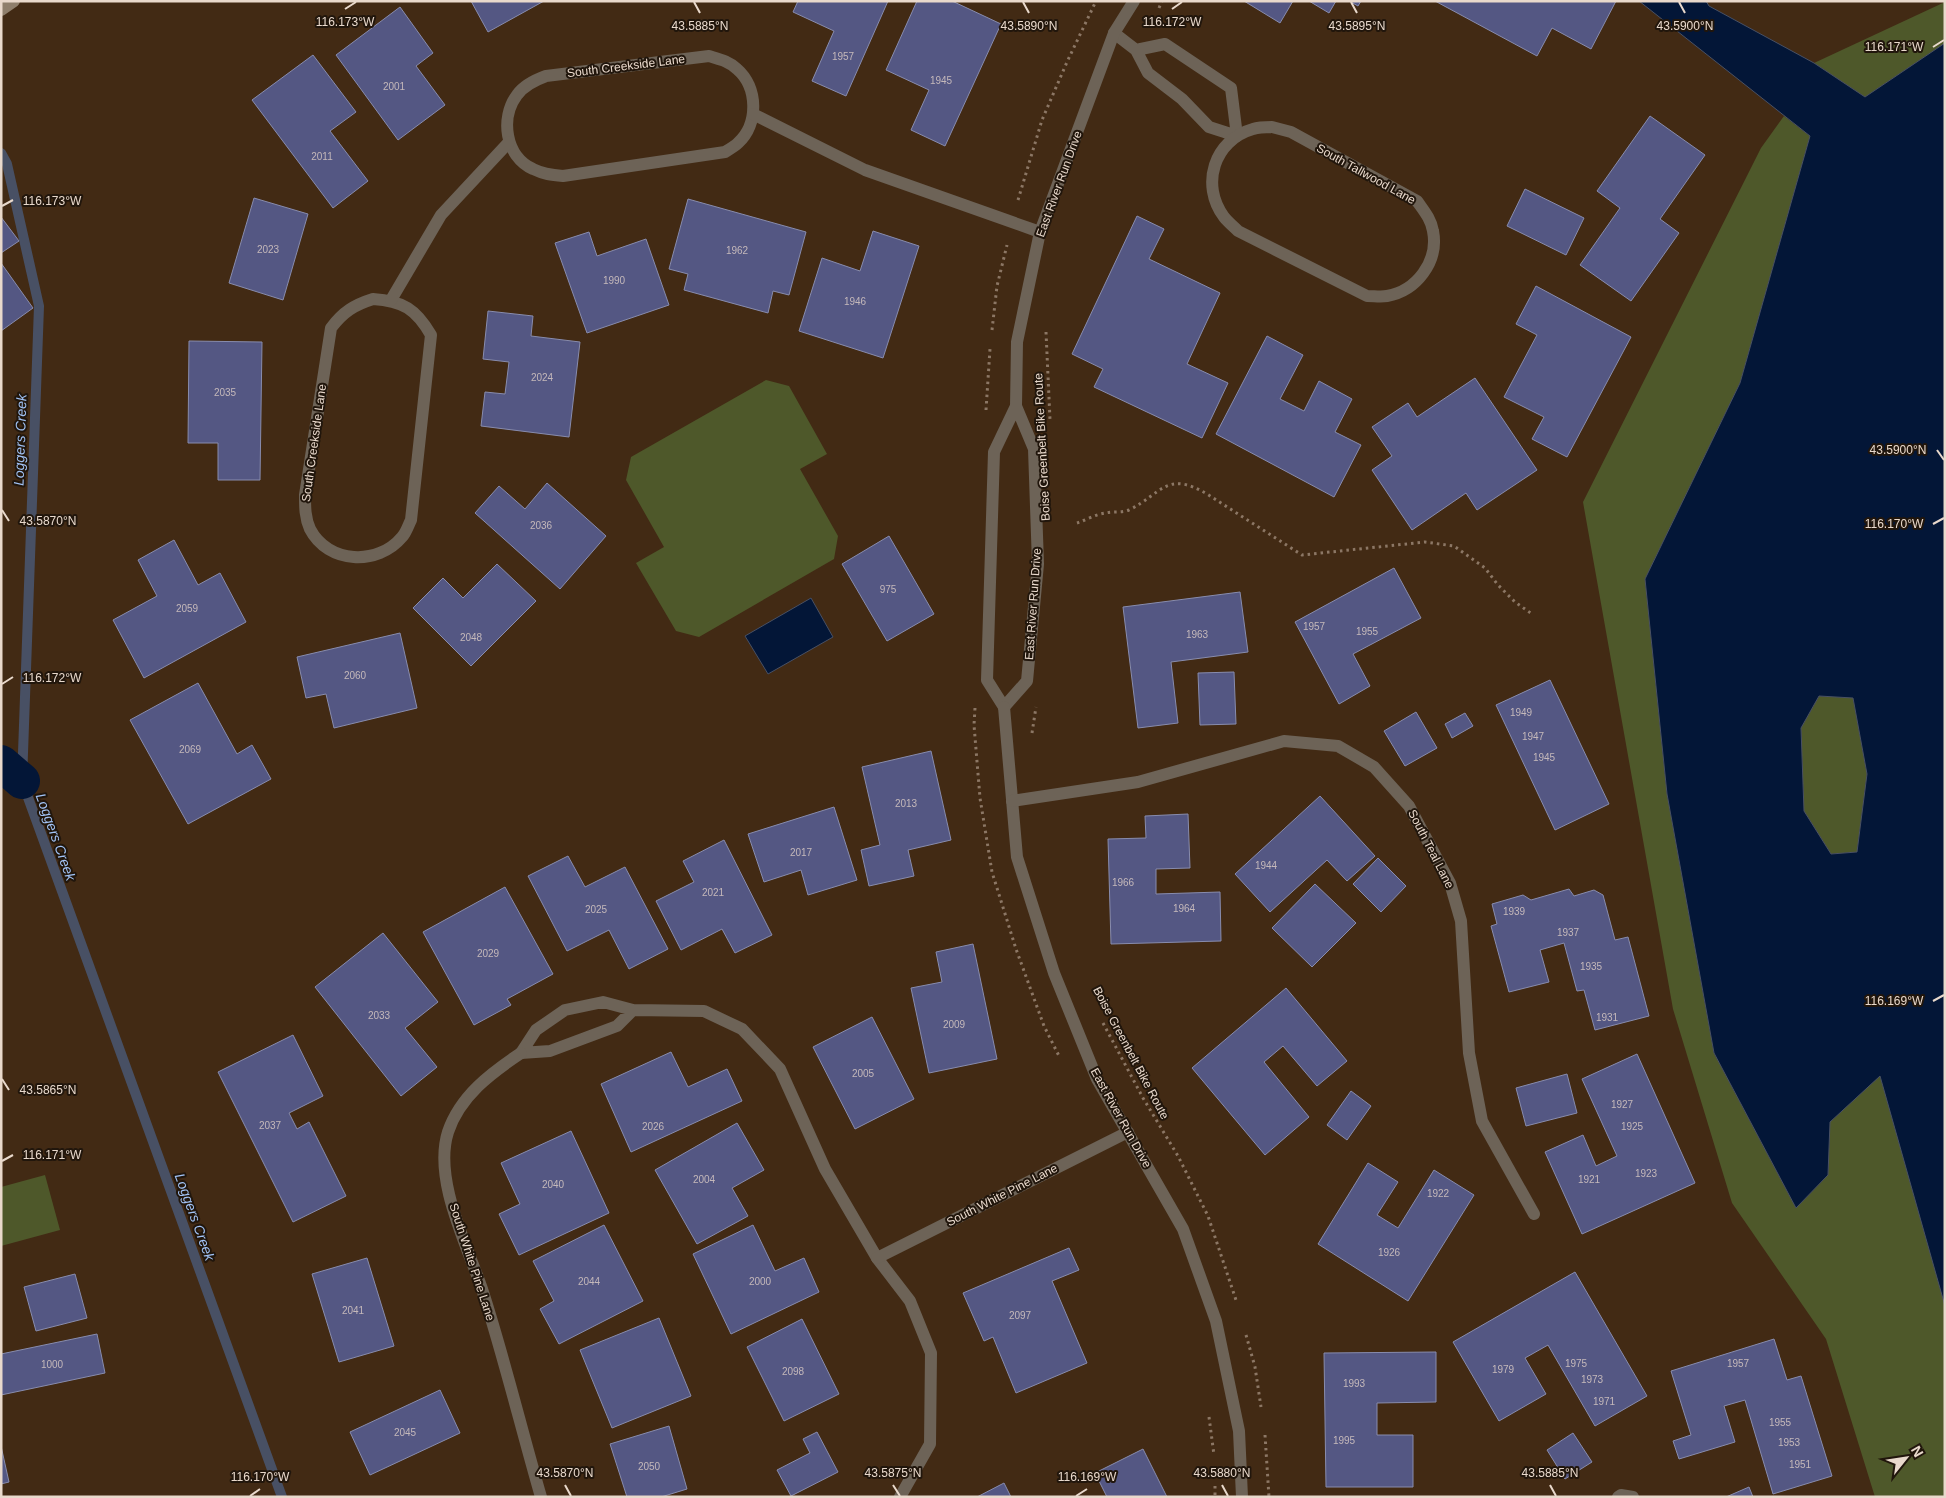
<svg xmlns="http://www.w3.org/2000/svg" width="1946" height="1498" viewBox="0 0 1946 1498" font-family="Helvetica,sans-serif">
	<rect width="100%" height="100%" fill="#422a14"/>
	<!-- green -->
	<g fill="#4e582a">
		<path d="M1945 2V43L1865 97 1814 63Z"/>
		<path d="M1784 116 1810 136 1740 383 1645 579 1667 794 1714 1053 1796 1208 1828 1175 1830 1122 1880 1075 1945 1294V1497H1875L1826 1339 1732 1203 1673 1009 1583 502 1761 148Z"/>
		<path d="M766 380 789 386 827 454 800 469 838 536 834 559 699 637 676 631 636 563 664 547 626 480 631 457Z"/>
		<path d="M1819 696 1853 697 1867 774 1857 852 1831 854 1804 811 1801 728Z"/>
		<path d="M45 1175 60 1230 1 1246V1187Z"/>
	</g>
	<!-- water -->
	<g fill="#031637" stroke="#485064" fill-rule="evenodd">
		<path d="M1639 1H1706L1709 6 1814 63 1865 97 1945 43V1306L1880 1076 1830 1122 1828 1175 1796 1208 1714 1053 1667 794 1645 579 1740 383 1810 136ZM1819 696 1853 698 1867 774 1857 852 1831 854 1804 811 1801 728Z"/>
		<path d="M811 598 833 637 768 674 745 636Z"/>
	</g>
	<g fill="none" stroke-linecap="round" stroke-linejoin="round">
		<!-- stream -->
		<path stroke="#485064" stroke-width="10" d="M1 153 7 164 39 306 22 781 282 1497"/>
		<!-- canal -->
		<path stroke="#031637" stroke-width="36" d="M1 763 22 781"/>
	</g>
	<!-- building -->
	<g fill="#545783" stroke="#888cad">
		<path d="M471 1H544L488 32Z"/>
		<path d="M798 1H888L846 96 812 81 834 31 793 12Z"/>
		<path d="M917 1H952L1001 24 945 146 911 130 929 90 886 70Z"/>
		<path d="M1244 1H1293L1280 23Z"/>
		<path d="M1309 1H1336L1329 13Z"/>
		<path d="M1349 1H1361L1358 6Z"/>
		<path d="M1435 1H1616L1591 49 1552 28 1537 56Z"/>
		<path d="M400 7 433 53 416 66 445 105 398 140 336 55Z"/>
		<path d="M313 55 356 112 330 131 368 181 333 208 252 100Z"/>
		<path d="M1650 116 1705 155 1660 219 1679 233 1631 301 1580 265 1620 208 1597 191Z"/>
		<path d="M1525 189 1584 218 1566 255 1507 226Z"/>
		<path d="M254 198 308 214 283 300 229 283Z"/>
		<path d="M688 199 806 232 789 295 773 291 768 313 684 290 688 274 669 269Z"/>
		<path d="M1137 216 1164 229 1149 259 1220 293 1187 364 1228 383 1202 438 1094 387 1103 369 1072 354Z"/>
		<path d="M1 217 19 241 1 253Z"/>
		<path d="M873 231 919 246 883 358 799 331 822 258 860 271Z"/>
		<path d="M589 232 597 256 646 239 669 305 587 333 555 243Z"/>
		<path d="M1 263 33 308 1 331Z"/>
		<path d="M1536 286 1631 337 1567 457 1532 439 1544 417 1504 397 1537 335 1516 324Z"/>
		<path d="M488 311 533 316 531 336 580 342 569 437 481 426 485 392 505 394 509 362 483 359Z"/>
		<path d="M1267 336 1303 355 1280 399 1304 411 1319 381 1352 399 1335 432 1361 445 1334 497 1216 434Z"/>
		<path d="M189 341 262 342 260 480H218V443H188Z"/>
		<path d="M1475 378 1537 470 1477 510 1466 493 1412 530 1372 470 1392 456 1372 427 1408 403 1417 417Z"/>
		<path d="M547 483 606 536 560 589 475 513 499 486 525 509Z"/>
		<path d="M889 536 934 614 887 641 842 564Z"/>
		<path d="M174 540 198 585 220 573 246 622 144 678 113 620 157 596 138 560Z"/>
		<path d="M497 564 536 601 471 666 413 608 443 578 463 598Z"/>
		<path d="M1394 568 1421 618 1353 654 1370 686 1339 704 1295 622Z"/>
		<path d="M1240 592 1248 652 1171 662 1178 723 1138 728 1123 607Z"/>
		<path d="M400 633 417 708 334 728 326 694 306 698 297 657Z"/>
		<path d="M1234 672 1236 724 1200 725 1198 673Z"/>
		<path d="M1550 680 1609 804 1555 830 1496 705Z"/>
		<path d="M198 683 237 754 252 745 271 779 188 824 130 720Z"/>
		<path d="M1416 712 1437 748 1405 766 1384 731Z"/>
		<path d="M1465 713 1473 726 1452 738 1445 724Z"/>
		<path d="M931 751 951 840 908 850 914 876 869 886 861 850 880 845 862 767Z"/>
		<path d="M1320 796 1375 856 1347 881 1327 860 1270 912 1235 874Z"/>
		<path d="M834 807 857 880 808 895 801 870 764 882 748 834Z"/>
		<path d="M1188 814 1190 868 1156 869V894L1220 892 1221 941 1111 944 1108 839 1146 838 1145 816Z"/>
		<path d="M724 840 772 935 735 953 722 929 681 950 656 901 694 882 683 861Z"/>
		<path d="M568 856 585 887 625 867 668 949 629 969 609 930 567 951 528 876Z"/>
		<path d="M1378 858 1406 886 1381 912 1353 884Z"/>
		<path d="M1315 884 1356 923 1312 967 1272 928Z"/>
		<path d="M505 887 553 974 507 999 511 1005 474 1025 423 932Z"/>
		<path d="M1569 889 1574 896 1594 890 1603 895 1615 940 1628 937 1649 1016 1595 1030 1584 990 1577 991 1564 943 1540 950 1549 982 1509 992 1491 926 1497 924 1492 904 1523 895 1531 900Z"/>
		<path d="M383 933 438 1002 405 1028 437 1067 401 1096 315 987Z"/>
		<path d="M973 944 997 1059 929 1073 911 988 942 982 936 952Z"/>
		<path d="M1286 988 1347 1061 1317 1086 1283 1046 1264 1062 1309 1117 1265 1155 1192 1068Z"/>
		<path d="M872 1017 914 1099 855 1129 813 1047Z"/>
		<path d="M293 1035 323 1096 289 1113 297 1129 309 1122 346 1196 293 1222 218 1072Z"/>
		<path d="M671 1052 688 1087 727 1069 742 1101 631 1152 601 1084Z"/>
		<path d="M1637 1054 1695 1183 1582 1234 1545 1152 1583 1135 1596 1166 1617 1156 1582 1079Z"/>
		<path d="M1567 1074 1577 1113 1526 1126 1516 1088Z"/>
		<path d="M1351 1091 1371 1106 1347 1140 1327 1125Z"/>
		<path d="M737 1123 764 1170 732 1188 748 1216 697 1244 655 1170Z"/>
		<path d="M571 1131 609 1213 519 1255 499 1214 520 1204 501 1163Z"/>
		<path d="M1368 1163 1398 1182 1377 1215 1398 1228 1434 1170 1474 1195 1408 1301 1318 1244Z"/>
		<path d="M604 1225 643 1301 559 1344 540 1309 554 1301 533 1261Z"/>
		<path d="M753 1225 775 1271 804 1258 819 1292 731 1334 693 1254Z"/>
		<path d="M1069 1248 1079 1270 1052 1281 1087 1363 1016 1393 993 1337 984 1341 963 1293Z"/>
		<path d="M367 1258 394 1346 339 1362 312 1274Z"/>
		<path d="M1575 1272 1647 1396 1595 1426 1548 1345 1525 1358 1546 1394 1499 1421 1453 1342Z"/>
		<path d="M75 1274 87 1318 36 1331 24 1287Z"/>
		<path d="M659 1318 691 1396 612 1428 580 1350Z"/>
		<path d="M802 1319 839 1394 784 1421 747 1347Z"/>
		<path d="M97 1334 105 1373 1 1395V1354Z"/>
		<path d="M1774 1339 1787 1380 1801 1376 1832 1476 1773 1494 1745 1400 1724 1406 1735 1442 1679 1459 1673 1441 1691 1435 1671 1371Z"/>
		<path d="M1436 1352V1402L1377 1403V1435H1413V1487H1326L1324 1353Z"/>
		<path d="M440 1390 460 1433 370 1475 350 1432Z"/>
		<path d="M669 1426 687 1489 661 1497H627L610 1444Z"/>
		<path d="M817 1432 838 1472 791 1496 777 1470 810 1453 803 1439Z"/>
		<path d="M1573 1433 1592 1462 1565 1479 1547 1450Z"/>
		<path d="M1 1446 9 1482 1 1484Z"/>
		<path d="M1143 1449 1167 1497H1107L1095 1473Z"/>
		<path d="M1004 1483 1011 1497H977Z"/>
		<path d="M1749 1487 1753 1497H1726Z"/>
	</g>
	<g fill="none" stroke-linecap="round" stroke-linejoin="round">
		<!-- path -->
		<g stroke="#8c7765" stroke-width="3" stroke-dasharray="2.5 4" stroke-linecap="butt">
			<path d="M1159 8 1162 1"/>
			<path d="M1018 200 1042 120 1067 62 1096 1"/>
			<path d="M992 330 997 286 1007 245"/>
			<path d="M1046 332 1050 420"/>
			<path d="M986 410 990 349"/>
			<path d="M1077 523C1086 520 1096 514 1106 513 1113 511 1122 513 1129 510 1163 493 1166 470 1207 494L1302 555 1425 542 1454 546 1485 568 1498 585 1515 602 1532 614"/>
			<path d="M975 708 974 725 980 798 992 872 1016 949 1044 1026 1060 1058"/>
			<path d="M1032 733 1036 707"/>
			<path d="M1103 1023 1143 1098 1178 1156 1208 1216 1236 1300"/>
			<path d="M1246 1335 1255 1367 1261 1407"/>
			<path d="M1209 1417 1214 1455"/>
			<path d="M1265 1435 1269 1497"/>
			<path d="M1215 1486V1497"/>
		</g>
		<!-- street -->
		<g stroke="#6d6357" stroke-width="12">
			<path d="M1114 33 1136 50 1148 73 1182 99 1209 127 1237 136 1231 88 1165 44 1136 50"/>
			<path d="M709 56C719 59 729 61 737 69 758 87 759 124 738 143 735 146 730 149 725 152L563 176C552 175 543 174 533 169 505 156 500 118 517 95 524 85 535 80 546 76Z"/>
			<path d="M753 114 865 170 1040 232"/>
			<path d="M1272 127 1291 132 1417 201C1424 211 1431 219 1433 231 1439 262 1416 291 1387 296 1381 297 1374 296 1367 296L1238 231C1234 227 1228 222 1224 217 1200 185 1214 140 1253 129 1259 127 1266 127 1272 127Z"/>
			<path d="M373 299C403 301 416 309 431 335L411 520C408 526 406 533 402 537 378 566 328 564 310 529 305 518 305 507 305 495L331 328C343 312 354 305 373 299Z"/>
			<path d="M391 300 441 215 509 142"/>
			<path d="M1016 406 1034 449 1038 564 1027 681 1004 707 987 680 994 452 1016 406 1017 342 1040 232 1114 33 1134 1"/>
			<path d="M1004 707 1017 857 1054 973 1097 1079 1183 1229 1216 1321 1239 1431 1242 1497"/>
			<path d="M1012 801 1138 782 1284 741 1338 746 1374 767 1409 806 1450 883 1461 921 1469 1053 1482 1121 1534 1214"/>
			<path d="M633 1010 617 1026 550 1051 521 1053 536 1030 565 1010 603 1002 633 1010 704 1011 742 1029 780 1069 825 1169 877 1258 910 1301 931 1353 930 1444 900 1497"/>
			<path d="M521 1053C491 1073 460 1096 448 1132 433 1179 467 1245 482 1289 504 1357 521 1428 541 1497"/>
			<path d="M877 1258 1128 1132"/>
			<path d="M1618 1497 1621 1495 1633 1497"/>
		</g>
		<!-- secondary -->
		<path stroke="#8f7f6c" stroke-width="12" d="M1 10 14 1"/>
	</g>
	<!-- ticks -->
	<path fill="none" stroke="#e9d9cc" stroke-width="2" d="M694 2 700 13M1023 2 1029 13M1351 2 1357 13M1679 2 1685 13M345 9 356 2M1172 9 1182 2M1933 47 1944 40M2 206 13 200M1937 450 1944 460M2 510 9 521M1933 524 1944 518M2 684 13 677M1933 1001 1944 995M2 1079 9 1090M2 1161 13 1155M565 1485 571 1496M893 1485 900 1496M1222 1485 1228 1496M1550 1485 1556 1496M250 1496 260 1489M1076 1496 1087 1489"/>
	<g text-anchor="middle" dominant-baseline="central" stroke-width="4" stroke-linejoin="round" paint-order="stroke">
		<!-- number labels -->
		<g font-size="10" fill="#c4b8ba">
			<text x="843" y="56">1957</text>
			<text x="941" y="80">1945</text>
			<text x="394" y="86">2001</text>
			<text x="322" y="156">2011</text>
			<text x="268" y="249">2023</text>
			<text x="737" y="250">1962</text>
			<text x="614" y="280">1990</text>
			<text x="855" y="301">1946</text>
			<text x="542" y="377">2024</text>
			<text x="225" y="392">2035</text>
			<text x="541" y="525">2036</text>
			<text x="888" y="589">975</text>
			<text x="187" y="608">2059</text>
			<text x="1314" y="626">1957</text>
			<text x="1367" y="631">1955</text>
			<text x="1197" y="634">1963</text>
			<text x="471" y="637">2048</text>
			<text x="355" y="675">2060</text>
			<text x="1521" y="712">1949</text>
			<text x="1533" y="736">1947</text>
			<text x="190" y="749">2069</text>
			<text x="1544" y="757">1945</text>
			<text x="906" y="803">2013</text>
			<text x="801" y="852">2017</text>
			<text x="1266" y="865">1944</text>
			<text x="1123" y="882">1966</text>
			<text x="713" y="892">2021</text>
			<text x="1184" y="908">1964</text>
			<text x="596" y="909">2025</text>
			<text x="1514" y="911">1939</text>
			<text x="1568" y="932">1937</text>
			<text x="488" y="953">2029</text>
			<text x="1591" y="966">1935</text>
			<text x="379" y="1015">2033</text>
			<text x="1607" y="1017">1931</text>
			<text x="954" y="1024">2009</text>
			<text x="863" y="1073">2005</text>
			<text x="1622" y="1104">1927</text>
			<text x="270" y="1125">2037</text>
			<text x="653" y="1126">2026</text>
			<text x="1632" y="1126">1925</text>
			<text x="1646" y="1173">1923</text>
			<text x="704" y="1179">2004</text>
			<text x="1589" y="1179">1921</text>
			<text x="553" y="1184">2040</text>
			<text x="1438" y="1193">1922</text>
			<text x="1389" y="1252">1926</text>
			<text x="589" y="1281">2044</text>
			<text x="760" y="1281">2000</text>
			<text x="353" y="1310">2041</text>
			<text x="1020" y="1315">2097</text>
			<text x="1576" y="1363">1975</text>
			<text x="1738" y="1363">1957</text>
			<text x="52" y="1364">1000</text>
			<text x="1503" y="1369">1979</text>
			<text x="793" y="1371">2098</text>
			<text x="1592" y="1379">1973</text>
			<text x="1354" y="1383">1993</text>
			<text x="1604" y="1401">1971</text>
			<text x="1780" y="1422">1955</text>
			<text x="405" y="1432">2045</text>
			<text x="1344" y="1440">1995</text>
			<text x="1789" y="1442">1953</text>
			<text x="1800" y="1464">1951</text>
			<text x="649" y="1466">2050</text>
		</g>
		<!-- street labels -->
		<g font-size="12" fill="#e9d9cc" stroke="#21160c">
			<text transform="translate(626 66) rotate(-7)">South Creekside Lane</text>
			<text transform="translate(1366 174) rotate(29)">South Tallwood Lane</text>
			<text transform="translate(1059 184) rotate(-70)">East River Run Drive</text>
			<text transform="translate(314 443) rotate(-82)">South Creekside Lane</text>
			<text transform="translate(1042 447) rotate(-93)">Boise Greenbelt Bike Route</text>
			<text transform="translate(1033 604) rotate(-86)">East River Run Drive</text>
			<text transform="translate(1431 849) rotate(63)">South Teal Lane</text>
			<text transform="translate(1131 1053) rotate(62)">Boise Greenbelt Bike Route</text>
			<text transform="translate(1121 1118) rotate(61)">East River Run Drive</text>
			<text transform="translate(1002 1195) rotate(-27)">South White Pine Lane</text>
			<text transform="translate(472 1262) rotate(72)">South White Pine Lane</text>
		</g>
		<!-- water labels -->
		<g font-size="14" font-style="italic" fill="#a1c2f4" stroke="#21160c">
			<text transform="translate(20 440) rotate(-88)">Loggers Creek</text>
			<text transform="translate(56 837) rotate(70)">Loggers Creek</text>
			<text transform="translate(195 1217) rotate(70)">Loggers Creek</text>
		</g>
	</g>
	<g font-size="12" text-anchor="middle" fill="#e9d9cc" stroke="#21160c" stroke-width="4" stroke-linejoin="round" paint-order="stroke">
		<text x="345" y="26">116.173°W</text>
		<text x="1172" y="26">116.172°W</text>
		<text x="700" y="30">43.5885°N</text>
		<text x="1029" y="30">43.5890°N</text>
		<text x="1357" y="30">43.5895°N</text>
		<text x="1685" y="30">43.5900°N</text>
		<text x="1894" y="51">116.171°W</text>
		<text x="52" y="205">116.173°W</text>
		<text x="1898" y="454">43.5900°N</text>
		<text x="48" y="525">43.5870°N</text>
		<text x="1894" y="528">116.170°W</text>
		<text x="52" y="682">116.172°W</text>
		<text x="1894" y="1005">116.169°W</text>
		<text x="48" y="1094">43.5865°N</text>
		<text x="52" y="1159">116.171°W</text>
		<text x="565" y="1477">43.5870°N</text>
		<text x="893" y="1477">43.5875°N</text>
		<text x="1222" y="1477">43.5880°N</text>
		<text x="1550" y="1477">43.5885°N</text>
		<text x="260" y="1481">116.170°W</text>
		<text x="1087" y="1481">116.169°W</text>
	</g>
	<!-- border -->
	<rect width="1946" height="1498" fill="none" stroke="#e9d9cc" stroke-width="5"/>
	<!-- north arrow -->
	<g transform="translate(1906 1458) rotate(60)" stroke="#21160c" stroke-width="4" paint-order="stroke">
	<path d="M0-4L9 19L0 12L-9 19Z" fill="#e9d9cc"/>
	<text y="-8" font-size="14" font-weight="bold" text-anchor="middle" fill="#e9d9cc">N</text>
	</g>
</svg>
